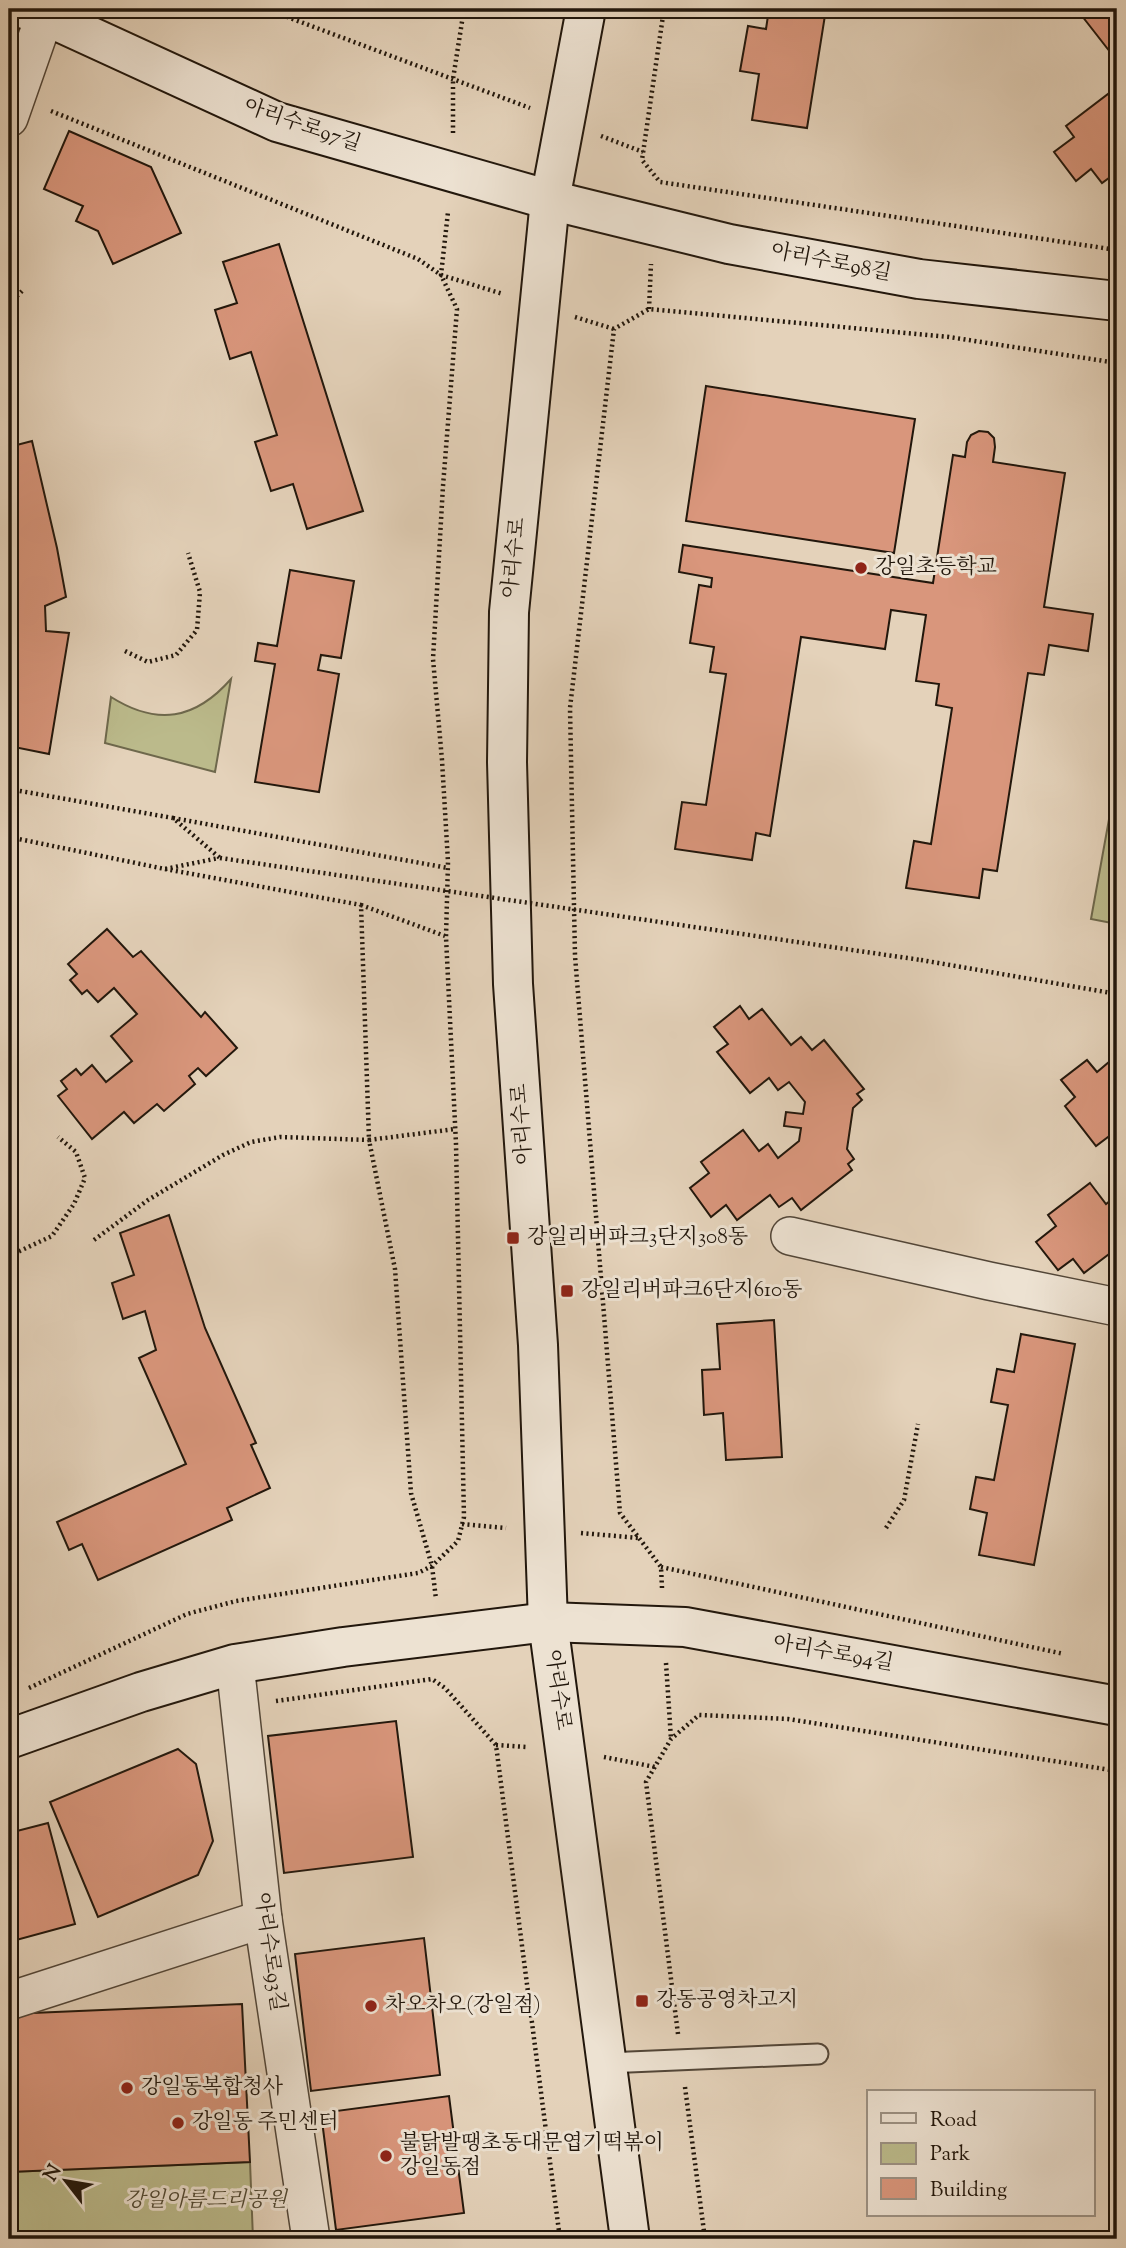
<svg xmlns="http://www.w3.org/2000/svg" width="1126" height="2248" viewBox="0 0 1126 2248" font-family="'Sorts Mill Goudy','Noto Serif KR',serif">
	<rect width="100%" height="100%" fill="#e4d2ba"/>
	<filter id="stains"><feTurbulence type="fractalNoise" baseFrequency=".00286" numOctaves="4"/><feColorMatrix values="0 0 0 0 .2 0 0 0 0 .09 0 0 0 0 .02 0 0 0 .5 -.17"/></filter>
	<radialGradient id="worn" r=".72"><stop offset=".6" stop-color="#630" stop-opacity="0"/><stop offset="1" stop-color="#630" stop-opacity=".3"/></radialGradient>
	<!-- green -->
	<g fill="#bbba8b" stroke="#6e684c" stroke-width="2">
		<path d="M231 679 215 772 105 743 111 697C157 726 195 720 231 679Z"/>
		<path d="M1117 775V924L1091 919Z"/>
		<path d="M250 2162 253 2239H9V2172Z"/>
	</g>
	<!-- building -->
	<g fill="#d9967c" stroke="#22170c" stroke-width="2">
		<path d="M769 9H826L807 128 752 120 759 74 740 71 748 26 766 29Z"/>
		<path d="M1091 9H1117V55L1114 57 1082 16Z"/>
		<path d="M1108 94 1117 106V172L1102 183 1091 169 1076 181 1054 152 1074 137 1066 126Z"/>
		<path d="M69 131 151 167 181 233 113 264 98 231 76 221 83 206 44 189Z"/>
		<path d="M279 244 363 511 307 529 293 484 271 491 255 442 277 435 251 352 230 359 215 310 237 303 223 262Z"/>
		<path d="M706 386 915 419 894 553 686 521Z"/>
		<path d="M979 431 988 432 994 438 995 447 993 462 1065 473 1044 607 1093 614 1088 651 1049 645 1044 675 1028 673 997 871 983 869 979 898 906 888 914 841 931 844 952 708 936 705 939 684 916 681 926 615 891 610 885 649 801 637 770 836 756 833 752 860 675 849 682 802 706 805 726 674 710 672 714 647 690 643 699 585 711 587 712 578 679 572 683 545 933 583 953 455 965 457 967 442 971 435Z"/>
		<path d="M32 441 57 548 66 597 45 606 46 631 69 633 49 754 9 746V447Z"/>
		<path d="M290 570 354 581 341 658 321 655 318 670 339 674 319 792 255 782 275 664 255 661 258 643 277 646Z"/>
		<path d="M107 929 133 957 141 951 201 1017 205 1012 237 1048 206 1076 198 1068 189 1076 195 1084 164 1111 157 1104 134 1123 124 1112 92 1139 58 1096 67 1089 61 1081 76 1069 81 1075 92 1065 106 1082 132 1061 111 1036 137 1014 114 988 98 1002 87 990 82 994 70 980 77 974 68 964Z"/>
		<path d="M740 1006 749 1019 762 1009 791 1045 801 1037 812 1050 824 1040 864 1089 857 1094 862 1100 853 1108 847 1149 854 1159 848 1164 852 1170 801 1210 792 1198 779 1207 770 1195 737 1220 726 1205 711 1217 690 1188 709 1173 701 1162 743 1130 759 1151 768 1144 778 1158 799 1141 801 1128 784 1126 786 1112 803 1114 805 1102 789 1082 778 1090 769 1078 750 1093 717 1052 728 1044 714 1027Z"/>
		<path d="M1087 1060 1097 1072 1109 1062 1117 1072V1133L1116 1131 1096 1146 1065 1106 1075 1097 1061 1080Z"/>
		<path d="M1090 1183 1106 1204 1115 1197 1117 1200V1248L1084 1273 1073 1259 1058 1270 1036 1242 1056 1226 1048 1215Z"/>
		<path d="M169 1215 205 1328 256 1443 251 1445 270 1488 227 1508 232 1520 98 1580 82 1544 69 1550 57 1522 186 1464 139 1358 156 1350 145 1311 123 1319 112 1283 134 1275 120 1233Z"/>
		<path d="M774 1320 782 1457 726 1460 723 1413 704 1415 702 1370 720 1369 717 1324Z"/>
		<path d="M1021 1334 1075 1344 1034 1565 979 1555 987 1513 970 1509 976 1477 994 1480 1008 1405 991 1402 997 1369 1014 1372Z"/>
		<path d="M396 1721 413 1857 284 1873 268 1736Z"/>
		<path d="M178 1749 196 1764 213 1841 198 1875 98 1917 50 1802Z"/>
		<path d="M48 1823 75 1924 9 1942V1833Z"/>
		<path d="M424 1938 440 2075 311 2091 295 1954Z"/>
		<path d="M242 2004 250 2162 9 2172V2014Z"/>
		<path d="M449 2096 464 2213 336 2230 321 2113Z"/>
	</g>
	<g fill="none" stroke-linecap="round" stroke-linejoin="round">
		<!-- lane casing -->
		<g stroke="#524638" stroke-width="23">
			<path id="lane" d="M606 2063 818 2054"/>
		</g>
		<!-- street casing -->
		<g stroke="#524638" stroke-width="40">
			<g id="street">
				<path d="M9 118 47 9"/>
				<path d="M790 1236 989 1281 1117 1307"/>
				<path d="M235 1664 263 1919 311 2239"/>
				<path d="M9 2001 263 1919"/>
			</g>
		</g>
		<!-- secondary casing -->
		<g stroke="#22170c" stroke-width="42">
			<g id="secondary">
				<path d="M24 9 46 16 277 122 550 200 729 244 919 279 1117 301"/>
				<path d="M586 9 550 200 509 612 507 762 513 984 538 1345 548 1622 630 2239"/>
				<path d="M9 1739 141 1692 235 1664 343 1647 548 1622 685 1627 1117 1706"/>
			</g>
		</g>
		<!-- path -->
		<g stroke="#22170c" stroke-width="4.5" stroke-dasharray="2 3.5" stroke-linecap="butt">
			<path d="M266 9 530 108"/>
			<path d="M664 9 642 160 660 182 1117 250"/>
			<path d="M51 111 418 259 441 275 503 294"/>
			<path d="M453 133V79L464 9"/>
			<path d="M601 136 643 152"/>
			<path d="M9 304 22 291"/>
			<path d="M649 309 651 264"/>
			<path d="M575 317 614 329"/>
			<path d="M125 651 148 662 176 655 197 630 200 592 188 553"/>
			<path d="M9 789 173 818 220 858"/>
			<path d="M173 818 448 868"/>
			<path d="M9 837 165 869 219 858"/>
			<path d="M165 869 361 905 369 1140 455 1129"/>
			<path d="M361 905 445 936"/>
			<path d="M921 960 1117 994"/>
			<path d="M94 1240 148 1200 223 1155 251 1142 280 1137 369 1140 395 1269 411 1493 432 1566 436 1599"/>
			<path d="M9 1256 52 1236 74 1204 85 1178 76 1152 58 1137"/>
			<path d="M462 1524 506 1528"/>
			<path d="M886 1528 904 1500 918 1424"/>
			<path d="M581 1533 639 1538"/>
			<path d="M661 1567 1064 1654"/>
			<path d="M662 1588 661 1567 620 1513 575 956 570 708 614 329 649 309 949 337 1117 363"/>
			<path d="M666 1663 671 1739"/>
			<path d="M29 1688 187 1614 236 1601 418 1573 432 1566 458 1541 464 1517 456 1144 446 937 448 862 442 760 433 659 443 486 457 309 441 275 448 212"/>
			<path d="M276 1701 432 1679 445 1688 496 1745 560 2239"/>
			<path d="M496 1745 526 1747"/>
			<path d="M604 1757 655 1767"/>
			<path d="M678 2034 646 1782 671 1739 699 1715 788 1719 1117 1771"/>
			<path d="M685 2087 705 2239"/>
		</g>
		<!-- lane -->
		<use href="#lane" stroke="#ede2d2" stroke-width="19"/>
		<!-- street -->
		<use href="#street" stroke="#ede2d2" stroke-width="37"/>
		<!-- secondary -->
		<use href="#secondary" stroke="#ede2d2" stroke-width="38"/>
		<!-- path-bridge -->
		<path stroke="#22170c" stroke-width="4.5" stroke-dasharray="2 3.5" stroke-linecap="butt" d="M220 858 921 960"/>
	</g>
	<!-- markers -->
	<g fill="#8f2418" stroke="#ede2d2" stroke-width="2.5">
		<circle cx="861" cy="568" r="7"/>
		<rect x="506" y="1231" width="14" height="14" rx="3.5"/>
		<rect x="560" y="1284" width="14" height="14" rx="3.5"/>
		<rect x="635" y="1994" width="14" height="14" rx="3.5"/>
		<circle cx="371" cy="2006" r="7"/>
		<circle cx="127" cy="2088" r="7"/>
		<circle cx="178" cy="2123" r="7"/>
		<circle cx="386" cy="2156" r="7"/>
	</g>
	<g text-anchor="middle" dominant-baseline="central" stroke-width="6" stroke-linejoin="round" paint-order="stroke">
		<!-- street labels -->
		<g font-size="21" fill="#22170c" stroke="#ede2d2">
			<text transform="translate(302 126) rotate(19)">아리수로97길</text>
			<text transform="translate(831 263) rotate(11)">아리수로98길</text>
			<text transform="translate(515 558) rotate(-84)">아리수로</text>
			<text transform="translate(523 1124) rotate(-94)">아리수로</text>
			<text transform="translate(833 1654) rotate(10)">아리수로94길</text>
			<text transform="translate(557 1690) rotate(82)">아리수로</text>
			<text transform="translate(269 1952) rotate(82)">아리수로93길</text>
		</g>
		<!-- poi labels -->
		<g font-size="21" fill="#22170c" stroke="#ede2d2" text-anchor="start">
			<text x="875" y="568">강일초등학교</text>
			<text x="527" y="1238">강일리버파크3단지308동</text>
			<text x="581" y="1291">강일리버파크6단지610동</text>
			<text x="656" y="2001">강동공영차고지</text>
			<text x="385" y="2006">차오차오(강일점)</text>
			<text x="141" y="2088">강일동복합청사</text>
			<text x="192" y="2123">강일동 주민센터</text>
			<text x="400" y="2144">불닭발땡초동대문엽기떡볶이<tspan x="400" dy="24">강일동점</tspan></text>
		</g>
		<!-- park labels -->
		<g font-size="21" font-style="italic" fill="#504832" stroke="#ede2d2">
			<text x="206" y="2201">강일아름드리공원</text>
		</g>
	</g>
	<!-- margin -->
	<rect width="1126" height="2248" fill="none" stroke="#e4d2ba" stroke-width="35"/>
	<rect x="10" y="10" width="1105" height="2227" fill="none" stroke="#22170c" stroke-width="3.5"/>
	<rect x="18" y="18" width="1091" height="2213" fill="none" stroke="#22170c" stroke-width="2"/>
	<!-- legend -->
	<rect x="867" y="2090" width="228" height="126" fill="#ede2d2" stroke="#9c9183" stroke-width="2"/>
	<rect x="881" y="2113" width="35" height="10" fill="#ede2d2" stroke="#9c9183" stroke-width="2"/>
	<text x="930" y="2126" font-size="21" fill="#22170c">Road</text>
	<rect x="881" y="2143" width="35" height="21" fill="#bbba8b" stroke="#9c9183" stroke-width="2"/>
	<text x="930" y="2160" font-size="21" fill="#22170c">Park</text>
	<rect x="881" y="2178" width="35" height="21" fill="#d9967c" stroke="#9c9183" stroke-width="2"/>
	<text x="930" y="2196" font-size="21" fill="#22170c">Building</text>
	<!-- north arrow -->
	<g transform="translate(66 2181) rotate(301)" stroke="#ede2d2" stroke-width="5" paint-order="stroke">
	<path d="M0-5L12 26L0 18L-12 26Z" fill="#22170c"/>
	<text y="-10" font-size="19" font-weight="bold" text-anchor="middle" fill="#22170c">N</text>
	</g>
	<rect width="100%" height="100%" filter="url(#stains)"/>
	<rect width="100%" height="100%" fill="url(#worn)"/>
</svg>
